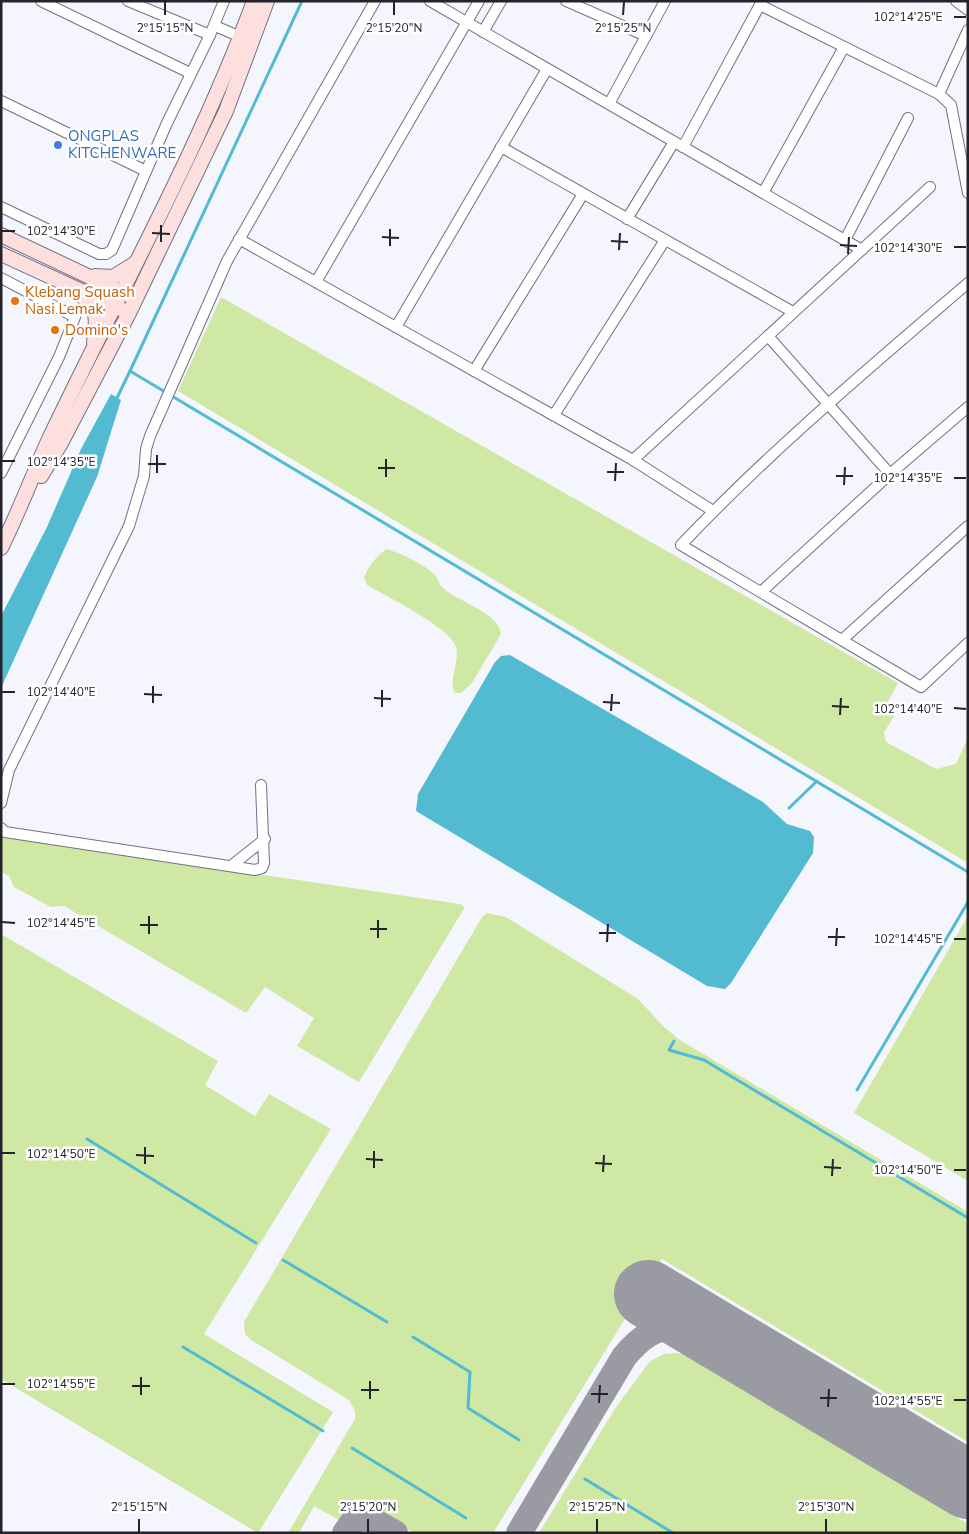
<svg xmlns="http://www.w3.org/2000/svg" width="969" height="1534" viewBox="0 0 969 1534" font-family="'Nunito Sans',sans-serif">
	<rect width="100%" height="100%" fill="#f5f5fd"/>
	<!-- green -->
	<g fill="#cfe8a4">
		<path d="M221 297 898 683 887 703 897 712 884 732 886 742 936 769 956 764 968 738V863L178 391Z"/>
		<path d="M386 549C399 552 425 565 434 574 438 578 439 584 442 587 457 602 499 612 501 634L472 683 461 693H455C448 681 460 662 456 647 452 629 385 595 367 585L364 577C369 565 377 556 386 549Z"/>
		<path d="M1 836 460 904 465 907 359 1082 297 1046 314 1018 265 987 246 1013 64 906 51 907 14 887 9 876 1 872Z"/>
		<path d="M487 913 506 917 638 999 664 1027 680 1040 968 1212V1442L662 1259 493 1533H414L363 1504H352L339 1520 314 1506 299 1533H288L355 1419V1411L349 1400 251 1340 245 1334 244 1322 482 917Z"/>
		<path d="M968 916V1181L854 1113Z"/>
		<path d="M1 934 218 1061 205 1085 255 1116 269 1094 331 1129 204 1334 333 1412 258 1533 1 1379Z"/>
		<path d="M675 1353 684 1354 968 1524V1533H539L616 1407 650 1361 664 1354Z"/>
	</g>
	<!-- water -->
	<g fill="#52bbd2">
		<path d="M111 394 121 400 97 477 1 688V616L47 527 81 449Z"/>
		<path d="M510 655 763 802 787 824 810 831 814 837 813 853 731 983 725 989 707 986 416 811 418 794 495 662 501 656Z"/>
	</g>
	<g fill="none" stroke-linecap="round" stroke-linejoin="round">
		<!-- stream -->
		<g stroke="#52bbd2" stroke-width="3">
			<path d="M302 1 130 371 968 872"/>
			<path d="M116 400 130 371"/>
			<path d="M789 808 817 781"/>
			<path d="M674 1041 669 1050 704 1060 968 1218"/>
			<path d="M857 1090 968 902"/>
			<path d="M87 1139 256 1243"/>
			<path d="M283 1260 387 1322"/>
			<path d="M413 1337 470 1372 468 1408 519 1440"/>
			<path d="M183 1347 323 1431"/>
			<path d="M352 1448 466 1518"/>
			<path d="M585 1479 673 1533"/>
		</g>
		<!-- taxiway -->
		<g stroke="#9a9aa2" stroke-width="26">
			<path d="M345 1533 355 1519 365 1516 395 1533"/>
			<path d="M519 1533 624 1357C659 1314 685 1324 730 1343"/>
		</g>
		<!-- runway -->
		<path stroke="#9a9aa2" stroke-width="68" d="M648 1294 968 1485"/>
		<!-- street casing -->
		<g stroke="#727084" stroke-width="12">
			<g id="street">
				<path d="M41 1 190 73"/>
				<path d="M128 1 210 35"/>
				<path d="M430 1 862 250"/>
				<path d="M566 1 646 36"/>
				<path d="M956 1 968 10"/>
				<path d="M760 5 939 94 951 105 968 193"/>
				<path d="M215 26 241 37"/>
				<path d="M483 32 501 1"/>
				<path d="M939 94 968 30"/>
				<path d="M1 101 146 171"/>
				<path d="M609 104 665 1"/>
				<path d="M501 147 793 312"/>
				<path d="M683 147 762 1"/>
				<path d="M763 193 844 47"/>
				<path d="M1 207 99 254H106L112 250 167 123 210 35 224 1"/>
				<path d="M627 219 674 142"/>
				<path d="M239 239 633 460 713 511"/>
				<path d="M845 240 908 118"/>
				<path d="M1 278 75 317 59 357 1 473"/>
				<path d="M316 282 479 1"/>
				<path d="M968 283C869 368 770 451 681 545L921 687 968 643"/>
				<path d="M396 327 547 69"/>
				<path d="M768 336 890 474"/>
				<path d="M474 371 583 194"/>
				<path d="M554 415 665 240"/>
				<path d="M633 460 930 187"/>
				<path d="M761 592 890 474 968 407"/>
				<path d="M842 640 968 526"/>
				<path d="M1 803 9 770 129 526 144 476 146 449 150 436 227 261 375 1"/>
				<path d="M1 828 5 832 255 870 262 868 264 863 261 785"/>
				<path d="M231 866 265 839"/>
			</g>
		</g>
		<!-- secondary casing -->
		<g stroke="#727084" stroke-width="16">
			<g id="secondary">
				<path d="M1 235 130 296"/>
				<path d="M1 254 123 310"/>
				<path d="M95 276 113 277 134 264"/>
				<path d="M81 295C99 312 97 319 94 342"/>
				<path d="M41 476 61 443 129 313 226 111 267 1"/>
				<path d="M1 548C19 512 33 474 50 437 119 292 198 152 254 1"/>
			</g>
		</g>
		<!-- street -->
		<use href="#street" stroke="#fff" stroke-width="10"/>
		<!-- secondary -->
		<use href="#secondary" stroke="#fddfde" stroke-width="14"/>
	</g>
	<!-- ticks -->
	<path fill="none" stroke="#24232b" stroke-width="2" d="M165 15V2M394 15V2M623 15 624 2M954 17H966M2 231H15M152 233 170 234M382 237 399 238M611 241 628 242M161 242V225M840 245 857 246M390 246V229M954 247H966M619 250 620 233M848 254 849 237M2 461H15M148 464H166M378 468H395M607 472H624M157 473V455M836 476H853M386 477V459M954 478H966M615 481 616 463M844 485 845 467M2 692H15M144 694 162 695M374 698 391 699M603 702 620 703M153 703V686M832 706 849 707M382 707V690M954 708 966 709M611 711 612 694M840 715 841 698M2 922 15 923M140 925H158M370 929H387M599 933H616M149 934V916M828 937H845M378 938V920M954 939H966M607 942 608 924M836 946 837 928M2 1153H15M136 1155 154 1156M366 1159 383 1160M595 1163 612 1164M145 1164V1147M824 1167 841 1168M374 1168V1151M954 1170H966M603 1172 604 1155M832 1176 833 1159M2 1384H15M132 1386H150M361 1390H379M591 1394H608M141 1395V1377M820 1398H837M370 1399V1381M954 1400H966M599 1403 600 1385M828 1407 829 1389M139 1532V1519M368 1532V1519M597 1532V1519M826 1532V1519"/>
	<!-- markers -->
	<circle fill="#3f7fe0" stroke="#fff" stroke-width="2" cx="58" cy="145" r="5"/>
	<g fill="#e8710a" stroke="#fff" stroke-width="2">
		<circle cx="15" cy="301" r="5"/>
		<circle cx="55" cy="330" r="5"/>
	</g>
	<g text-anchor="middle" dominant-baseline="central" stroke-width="5" stroke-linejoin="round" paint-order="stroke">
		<!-- shop labels -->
		<g font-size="15" fill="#366cbe" stroke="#fff" text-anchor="start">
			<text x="68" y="136">ONGPLAS<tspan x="68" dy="17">KITCHENWARE</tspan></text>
		</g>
		<!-- food labels -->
		<g font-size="15" fill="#c56008" stroke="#fff" text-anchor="start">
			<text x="25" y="292">Klebang Squash<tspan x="25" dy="17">Nasi Lemak</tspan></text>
			<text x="65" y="330">Domino's</text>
		</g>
	</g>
	<g font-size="12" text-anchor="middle" fill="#24232b" stroke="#fff" stroke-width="5" stroke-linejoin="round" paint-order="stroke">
		<text x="908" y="21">102°14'25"E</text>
		<text x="165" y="32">2°15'15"N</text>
		<text x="394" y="32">2°15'20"N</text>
		<text x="623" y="32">2°15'25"N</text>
		<text x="61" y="235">102°14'30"E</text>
		<text x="908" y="252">102°14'30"E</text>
		<text x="61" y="466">102°14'35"E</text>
		<text x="908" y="482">102°14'35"E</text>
		<text x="61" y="696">102°14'40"E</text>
		<text x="908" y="713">102°14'40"E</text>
		<text x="61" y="927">102°14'45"E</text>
		<text x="908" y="943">102°14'45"E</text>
		<text x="61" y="1158">102°14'50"E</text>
		<text x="908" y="1174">102°14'50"E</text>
		<text x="61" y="1388">102°14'55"E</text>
		<text x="908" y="1405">102°14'55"E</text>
		<text x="139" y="1511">2°15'15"N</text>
		<text x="368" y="1511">2°15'20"N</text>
		<text x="597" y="1511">2°15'25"N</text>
		<text x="826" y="1511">2°15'30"N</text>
	</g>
	<!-- border -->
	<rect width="969" height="1534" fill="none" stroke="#24232b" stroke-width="5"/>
</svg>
